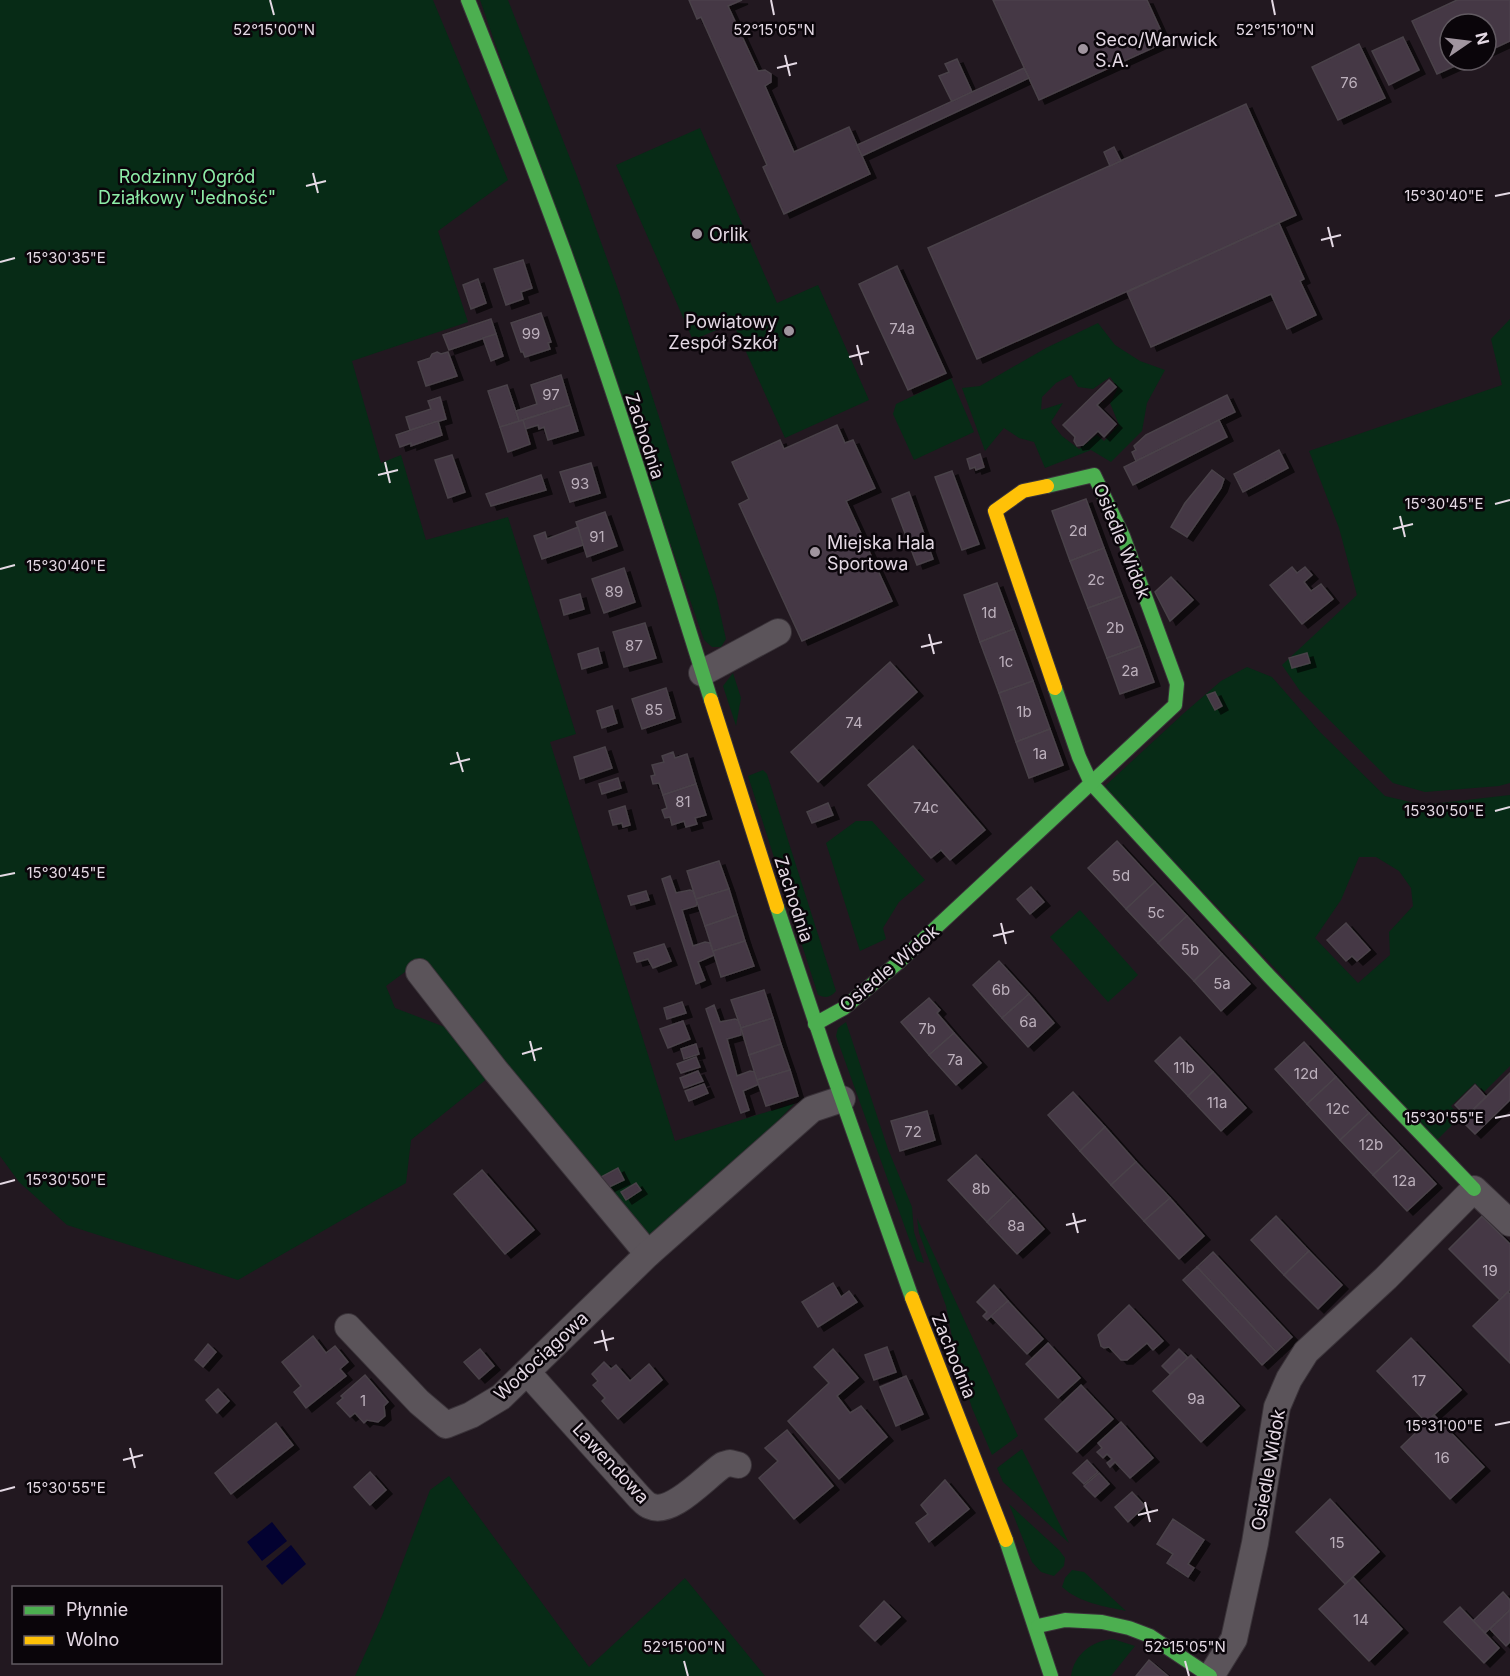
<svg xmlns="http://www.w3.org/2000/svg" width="1510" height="1676" viewBox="0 0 1510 1676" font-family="Inter,sans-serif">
	<defs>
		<filter id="shadow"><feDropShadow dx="6" dy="4" stdDeviation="0" flood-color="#0009"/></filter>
	</defs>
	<rect width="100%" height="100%" fill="#221820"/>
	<!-- green -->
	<g fill="#072b16" fill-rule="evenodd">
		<path d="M0 0H433L508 180 438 231 468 322 352 361 381 463 401 455 426 540 508 517 576 734 550 742 675 1141 795 1103 667 1235 647 1239 409 969 386 986 395 1008 450 1029 493 1074 411 1140 406 1183 238 1280 67 1225 19 1182 0 1156Z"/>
		<path d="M480 0H508L577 176 618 289 716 595 726 639 721 647H712L704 640Z"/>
		<path d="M700 128 777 303 818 285 869 400 785 438 733 323 693 340 616 165Z"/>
		<path d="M1510 319V783L1499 786 1425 792 1393 783 1300 691 1282 665 1357 595 1339 528 1309 451 1502 385 1491 339Z"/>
		<path d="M1098 323 1115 345 1140 361 1165 370 1147 403 1142 431 1111 462 1091 450 1045 468 1034 442 1019 438 1004 428 985 451 962 388 980 386 1046 348ZM1071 375 1078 387 1093 389 1110 377 1118 388 1110 403 1119 425 1104 441 1097 435 1079 449 1062 436 1051 422 1063 403 1041 410 1042 397 1056 383Z"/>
		<path d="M951 378 974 432 914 460 893 414 896 404Z"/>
		<path d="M1247 667 1272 677 1320 732 1385 796 1423 805 1510 795V1066L1484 1092 1475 1083 1451 1106 1460 1117 1437 1140 1104 787 1184 713 1221 681ZM1359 857H1376L1399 871 1411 888 1413 906 1389 932 1390 955 1358 983 1315 938 1341 900Z"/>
		<path d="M733 673 741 698 736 726 723 686Z"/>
		<path d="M763 770 767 774 836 991C830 998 826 998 818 995L748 776Z"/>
		<path d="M856 821H872L925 880 899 902 883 928 886 939 860 951 826 843Z"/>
		<path d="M1080 910 1138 975 1108 1002 1050 937Z"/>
		<path d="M846 1022 888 1149 912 1207 914 1232 924 1263 917 1261 836 1036 838 1028Z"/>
		<path d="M917 1218 1018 1436 992 1455 972 1408 956 1358 946 1306 919 1233Z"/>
		<path d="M1022 1449 1069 1543 1003 1482 997 1468Z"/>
		<path d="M449 1476 589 1667 685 1578 765 1676H355L382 1616 430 1490Z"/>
		<path d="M1009 1504 1059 1550 1065 1558 1064 1566 1054 1576 1041 1572 1032 1562Z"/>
		<path d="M1072 1570 1084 1572 1126 1611C1103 1606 1080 1603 1062 1587L1065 1578Z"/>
		<path d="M1113 1639 1135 1646 1111 1676H1071C1074 1654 1092 1641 1113 1639Z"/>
	</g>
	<!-- water -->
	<g fill="#030231">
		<path d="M272 1522 287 1541 262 1561 247 1542Z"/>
		<path d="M291 1545 306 1564 282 1585 266 1566Z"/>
	</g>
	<!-- building -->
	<g fill="#443744" stroke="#4a4249" stroke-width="1.5" filter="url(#shadow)">
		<path d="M689 0H742L728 6 758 71 765 70 771 74V82L765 86 794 152 849 127 870 174 784 214 763 167 767 165 701 17 697 19Z"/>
		<path d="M993 0H1147L1166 42 1039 100Z"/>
		<path d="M1457 0H1510V41L1486 52V24H1450V60H1468L1437 74 1412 21Z"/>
		<path d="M1403 37 1419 70 1389 85 1372 51Z"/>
		<path d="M1359 44 1385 98 1338 120 1312 67Z"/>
		<path d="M957 59 972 92 952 102 939 76 949 72 945 64Z"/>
		<path d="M1024 68 1029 78 862 156 857 145Z"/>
		<path d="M1246 104 1296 215 977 359 928 248Z"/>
		<path d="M1114 147 1121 161 1110 166 1104 152Z"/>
		<path d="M1279 223 1304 279 1300 281 1316 315 1287 329 1271 294 1151 347 1127 292Z"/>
		<path d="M523 260 532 288 521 292 523 299 506 305 494 269Z"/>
		<path d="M897 266 946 373 908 390 859 284Z"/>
		<path d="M478 279 486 303 471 309 463 285Z"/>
		<path d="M541 313 551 342 548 343 550 349 525 357 523 352H521L511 323Z"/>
		<path d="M491 319 496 334 449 350 443 335Z"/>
		<path d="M496 334 503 356 491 361 483 338Z"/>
		<path d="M437 352 441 354 448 352 457 376 426 386 418 362 430 358 432 354Z"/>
		<path d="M561 375 570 405 519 421 516 411 537 404 531 385Z"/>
		<path d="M1109 380 1116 387 1097 405 1116 424 1104 437 1098 431 1083 445 1077 446 1074 441 1075 437 1063 425Z"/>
		<path d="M507 385 519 421 500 427 488 391Z"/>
		<path d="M1227 395 1235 412 1136 461 1132 452 1136 450 1134 446 1146 435Z"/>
		<path d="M440 397 446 419 410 430 406 417 431 409 428 401Z"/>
		<path d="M570 405 578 431 548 440 544 427 539 429 538 425 525 429 523 420Z"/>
		<path d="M523 420 530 444 508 452 500 427Z"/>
		<path d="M1219 420 1227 437 1133 485 1124 467Z"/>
		<path d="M438 421 442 435 411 446V443L400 447 396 435Z"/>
		<path d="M837 425 845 443 853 440 875 488 846 501 892 601 802 641 739 504 749 499 732 462 780 440 784 449Z"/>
		<path d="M1279 450 1288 468 1243 492 1234 474Z"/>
		<path d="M980 454 984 467 976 470 975 467 970 469 967 459Z"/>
		<path d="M452 455 465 492 448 498 435 460Z"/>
		<path d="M591 463 600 493 570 502 560 472Z"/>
		<path d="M1212 470 1224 479 1221 488 1187 537 1171 527 1185 503Z"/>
		<path d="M952 471 979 544 962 550 935 477Z"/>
		<path d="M541 475 546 490 491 506 486 494Z"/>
		<path d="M909 492 933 559 917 565 892 499Z"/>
		<path d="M1086 499 1104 548 1070 561 1052 511Z"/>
		<path d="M605 512 617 546 587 557 576 522Z"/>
		<path d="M578 527 583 545 542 559 534 536 545 532 547 539Z"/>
		<path d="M1104 548 1122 596 1088 608 1070 561Z"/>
		<path d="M1292 567 1297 573 1305 567 1312 575 1304 582 1311 591 1321 584 1333 599 1302 624 1270 585Z"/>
		<path d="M624 568 635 602 604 613 592 579Z"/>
		<path d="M1171 577 1193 600 1170 621 1155 592Z"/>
		<path d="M997 583 1014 629 980 642 964 595Z"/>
		<path d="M580 594 584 609 564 615 560 600Z"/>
		<path d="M1122 596 1141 646 1107 658 1088 608Z"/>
		<path d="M645 623 656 658 624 667 613 632Z"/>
		<path d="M1014 629 1033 681 999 693 980 642Z"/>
		<path d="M1141 646 1154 682 1120 694 1107 658Z"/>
		<path d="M598 648 602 663 582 669 578 654Z"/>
		<path d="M1307 653 1310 663 1292 668 1289 658Z"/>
		<path d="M890 662 917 692 818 782 791 752Z"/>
		<path d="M1033 681 1050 729 1016 742 999 693Z"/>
		<path d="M666 688 675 718 642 729 632 699Z"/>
		<path d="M1215 692 1222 706 1215 710 1207 695Z"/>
		<path d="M612 706 617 723 602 728 597 711Z"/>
		<path d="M1050 729 1063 765 1029 778 1016 742Z"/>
		<path d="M913 746 985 830 950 860 941 850 931 858 868 785Z"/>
		<path d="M605 747 612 768 580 779 574 757Z"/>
		<path d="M673 752 675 758 687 754 696 784 663 795 659 783 653 784 651 776 655 775 652 765 664 762 662 756Z"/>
		<path d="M618 778 621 788 602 794 599 784Z"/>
		<path d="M696 784 706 815 695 818 697 824 686 827 684 821 672 825 670 817 665 818 662 810 667 808 663 795Z"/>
		<path d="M828 803 833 815 812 823 807 812Z"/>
		<path d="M625 806 630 825 623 827 622 823 613 825 609 811Z"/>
		<path d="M1117 841 1155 882 1126 909 1088 868Z"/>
		<path d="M719 861 729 889 696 899 687 871Z"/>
		<path d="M670 876 676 893 690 890 693 891 697 903 696 906 682 910 693 946 705 942 710 943 714 955 698 962 705 980 696 984 662 879Z"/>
		<path d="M1155 882 1187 916 1158 943 1126 909Z"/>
		<path d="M1031 887 1044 902 1030 914 1017 899Z"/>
		<path d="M729 889 737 915 705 926 696 899Z"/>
		<path d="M646 891 649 900 631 905 628 896Z"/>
		<path d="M737 915 745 941 713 951 705 926Z"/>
		<path d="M1187 916 1222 954 1194 981 1158 943Z"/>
		<path d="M1346 923 1370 950 1357 961 1352 956 1346 961 1327 940Z"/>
		<path d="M745 941 754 966 721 977 713 951Z"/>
		<path d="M664 944 671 961 653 968 648 959 637 962 634 953Z"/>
		<path d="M1222 954 1250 984 1221 1011 1194 981Z"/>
		<path d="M999 961 1029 994 1002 1018 973 985Z"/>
		<path d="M764 990 773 1018 741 1028 731 1000Z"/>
		<path d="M1029 994 1054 1023 1028 1047 1002 1018Z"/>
		<path d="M929 998 940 1010 937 1013 954 1033 929 1055 901 1022Z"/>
		<path d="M682 1002 686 1013 667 1019 664 1008Z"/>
		<path d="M714 1005 720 1022 735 1019 738 1020 741 1028V1035L727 1039 737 1076 750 1071 755 1072 759 1084 743 1091 749 1110 741 1113 706 1009Z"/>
		<path d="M773 1018 781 1044 749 1055 741 1028Z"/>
		<path d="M683 1021 690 1039 668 1048 660 1029Z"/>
		<path d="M954 1033 981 1063 956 1085 929 1055Z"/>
		<path d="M1180 1037 1213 1072 1188 1096 1155 1061Z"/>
		<path d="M1304 1042 1336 1077 1307 1104 1275 1069Z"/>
		<path d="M696 1044 699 1054 684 1059 681 1049Z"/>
		<path d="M781 1044 790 1070 757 1080 749 1055Z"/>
		<path d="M696 1057 700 1067 681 1073 677 1064Z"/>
		<path d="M790 1070 798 1096 766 1106 757 1080Z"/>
		<path d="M698 1071 703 1081 684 1088 680 1078Z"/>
		<path d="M1213 1072 1246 1108 1221 1131 1188 1096Z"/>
		<path d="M1510 1073V1100L1475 1134 1462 1121Z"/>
		<path d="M1336 1077 1369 1113 1340 1140 1307 1104Z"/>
		<path d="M704 1084 708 1093 689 1101 685 1091Z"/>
		<path d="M1475 1085 1486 1097 1466 1116 1455 1105Z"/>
		<path d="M1073 1092 1105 1127 1080 1151 1048 1115Z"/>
		<path d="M927 1111 935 1140 900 1151 891 1121Z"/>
		<path d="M1369 1113 1402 1148 1373 1175 1340 1140Z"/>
		<path d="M1105 1127 1136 1162 1111 1185 1080 1151Z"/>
		<path d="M1402 1148 1436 1184 1407 1211 1373 1175Z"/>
		<path d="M976 1155 1014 1196 987 1222 948 1180Z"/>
		<path d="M1136 1162 1170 1198 1144 1221 1111 1185Z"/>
		<path d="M618 1168 624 1180 607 1188 601 1177Z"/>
		<path d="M482 1170 534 1230 505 1254 454 1194Z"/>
		<path d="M636 1183 641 1190 626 1200 621 1192Z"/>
		<path d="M1014 1196 1044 1229 1017 1254 987 1222Z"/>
		<path d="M1170 1198 1204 1236 1179 1259 1144 1221Z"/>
		<path d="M1276 1216 1309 1251 1284 1275 1251 1240Z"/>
		<path d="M1482 1216 1510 1244V1290L1500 1300 1449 1249Z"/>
		<path d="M1309 1251 1342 1285 1318 1309 1284 1275Z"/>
		<path d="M1213 1252 1292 1337 1276 1352 1197 1267Z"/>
		<path d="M1197 1267 1276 1352 1262 1365 1183 1280Z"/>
		<path d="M833 1283 841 1297 849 1291 857 1302 818 1327 802 1302Z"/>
		<path d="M994 1285 1008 1301 987 1320 983 1316 987 1312 977 1302Z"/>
		<path d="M1508 1292 1510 1294V1363L1473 1326Z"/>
		<path d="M1008 1301 1043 1339 1027 1354 991 1316Z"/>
		<path d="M1129 1305 1163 1341 1153 1350 1147 1343 1127 1360H1121L1109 1347 1104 1348 1101 1346 1098 1335Z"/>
		<path d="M313 1336 326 1353 335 1346 348 1362 340 1369 346 1376 306 1408 294 1392 301 1386 282 1362Z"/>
		<path d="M1411 1338 1461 1390 1426 1422 1377 1371Z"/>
		<path d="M1048 1343 1080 1378 1058 1398 1026 1364Z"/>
		<path d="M208 1344 216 1352 203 1367 195 1360Z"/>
		<path d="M887 1347 896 1372 874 1380 865 1355Z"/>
		<path d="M480 1349 494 1366 479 1379 464 1362Z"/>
		<path d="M833 1349 858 1378 837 1396 850 1413 861 1406 887 1437 839 1479 788 1421 829 1383 814 1367Z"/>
		<path d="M1179 1349 1188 1358 1170 1374 1162 1366Z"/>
		<path d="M1191 1355 1239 1406 1201 1442 1153 1391Z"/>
		<path d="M604 1362 611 1369 616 1365 630 1381 649 1364 662 1380 618 1419 602 1401 605 1398 593 1385 598 1381 592 1374Z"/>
		<path d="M365 1375 388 1402 384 1406 385 1416 378 1422 367 1420 364 1423 355 1413 350 1417 337 1403 343 1398 341 1396Z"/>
		<path d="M906 1376 923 1414 896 1426 880 1387Z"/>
		<path d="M1081 1385 1113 1419 1077 1452 1045 1419Z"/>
		<path d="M218 1389 229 1401 217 1413 206 1400Z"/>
		<path d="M1434 1415 1484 1467 1450 1499 1401 1447Z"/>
		<path d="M1121 1422 1153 1458 1130 1478 1115 1462 1110 1467 1107 1463 1112 1459 1107 1454 1103 1458 1097 1452 1102 1448 1098 1443Z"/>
		<path d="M276 1423 293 1445 231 1494 215 1473Z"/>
		<path d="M787 1430 833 1486 794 1519 759 1478 778 1461 765 1448Z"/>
		<path d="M1087 1460 1098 1472 1084 1484 1073 1473Z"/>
		<path d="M370 1472 386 1490 370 1505 354 1487Z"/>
		<path d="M1099 1473 1109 1484 1095 1497 1084 1486Z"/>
		<path d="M945 1480 969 1509 929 1542 916 1523 928 1514 921 1505Z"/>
		<path d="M1132 1492 1145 1506 1128 1522 1115 1507Z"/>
		<path d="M1330 1499 1379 1552 1345 1584 1296 1532Z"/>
		<path d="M1173 1519 1204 1540 1188 1564 1194 1568 1188 1577 1167 1563 1173 1554 1157 1544Z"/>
		<path d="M1353 1577 1402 1629 1369 1661 1319 1609Z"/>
		<path d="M1503 1592 1510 1600V1610L1485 1633 1473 1621Z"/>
		<path d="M884 1601 900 1617 875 1641 860 1626Z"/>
		<path d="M1460 1607 1499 1648 1484 1663 1444 1622Z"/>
		<path d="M1510 1610V1642L1506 1646 1490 1629Z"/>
		<path d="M1149 1660 1168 1676H1136Z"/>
	</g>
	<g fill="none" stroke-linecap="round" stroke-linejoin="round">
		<!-- street casing -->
		<g stroke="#3a3339" stroke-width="28">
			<g id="street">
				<path d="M702 673 778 632"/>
				<path d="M419 972 496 1071 648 1254"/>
				<path d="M348 1327 419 1402 446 1425 471 1415 501 1397 648 1254 812 1109 842 1099"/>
				<path d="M527 1372 639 1497C642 1500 646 1505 650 1506 672 1516 705 1477 723 1465L730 1463 738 1465"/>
				<path d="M1211 1676 1234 1639 1255 1543 1277 1407 1289 1379 1306 1352 1386 1278 1474 1189 1510 1223"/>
			</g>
		</g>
		<!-- fast casing -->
		<g stroke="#3a3339" stroke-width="16">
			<g id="fast">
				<path d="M468 0C501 83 533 166 564 251 617 399 664 550 711 700"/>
				<path d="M1055 688 1079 757 1091 783 1269 976 1474 1189"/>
				<path d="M777 907 828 1060 912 1298"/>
				<path d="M815 1024 844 1008 900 961 1175 705 1177 684 1175 678 1123 536 1094 475 1047 486"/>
				<path d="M1006 1540 1051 1676"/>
				<path d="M1038 1626 1065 1620 1102 1622 1129 1628 1150 1636 1210 1676"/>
			</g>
		</g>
		<!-- slow casing -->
		<g stroke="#3a3339" stroke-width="16">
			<g id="slow">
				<path d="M1047 486 1023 491 995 511 1055 688"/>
				<path d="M711 700 777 907"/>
				<path d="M912 1298 1006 1540"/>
			</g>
		</g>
		<!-- street -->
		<use href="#street" stroke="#5b545a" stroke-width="26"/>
		<!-- fast -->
		<use href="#fast" stroke="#4caf50" stroke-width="14"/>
		<!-- slow -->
		<use href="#slow" stroke="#ffc107" stroke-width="14"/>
	</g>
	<!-- ticks -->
	<path fill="none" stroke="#e4d9e4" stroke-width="2" d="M270 0 274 15M771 0 774 15M1272 0 1275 15M785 55 790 76M777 68 797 63M313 173 318 193M306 186 326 181M1495 196 1510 193M1328 227 1333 247M1321 240 1341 235M0 262 15 258M857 345 862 365M849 357 869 352M385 462 390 483M378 475 398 470M1495 504 1510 500M1400 516 1405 537M1393 529 1413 524M0 569 15 565M929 634 934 654M921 647 942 642M457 752 463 772M450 764 470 759M1495 811 1510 807M0 876 15 873M1001 923 1006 944M993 936 1014 931M530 1041 535 1061M522 1054 542 1048M1495 1118 1510 1115M0 1184 15 1180M1073 1213 1078 1233M1066 1225 1086 1220M602 1330 607 1351M594 1343 614 1338M1495 1425 1510 1422M130 1448 135 1468M123 1460 143 1455M0 1491 15 1487M1145 1502 1150 1522M1138 1515 1158 1510M684 1661 688 1676M1185 1661 1189 1676"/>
	<!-- markers -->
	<g fill="#a0959f" stroke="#0a050a" stroke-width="2">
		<circle cx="1083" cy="49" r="6"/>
		<circle cx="697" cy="234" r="6"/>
		<circle cx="789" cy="331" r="6"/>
		<circle cx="815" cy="552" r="6"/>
	</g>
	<g text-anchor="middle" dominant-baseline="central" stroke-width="5" stroke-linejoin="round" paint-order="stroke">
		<!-- number labels -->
		<g font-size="15" fill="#bcb0bc">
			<text x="1349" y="82">76</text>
			<text x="902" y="328">74a</text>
			<text x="531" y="333">99</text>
			<text x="551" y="394">97</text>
			<text x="580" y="483">93</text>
			<text x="1078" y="530">2d</text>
			<text x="597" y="536">91</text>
			<text x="1096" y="579">2c</text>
			<text x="614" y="591">89</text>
			<text x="989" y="612">1d</text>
			<text x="1115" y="627">2b</text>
			<text x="634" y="645">87</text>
			<text x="1006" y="661">1c</text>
			<text x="1130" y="670">2a</text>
			<text x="654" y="709">85</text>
			<text x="1024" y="711">1b</text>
			<text x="854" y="722">74</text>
			<text x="1040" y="753">1a</text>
			<text x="683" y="801">81</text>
			<text x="926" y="807">74c</text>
			<text x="1121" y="875">5d</text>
			<text x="1156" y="912">5c</text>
			<text x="1190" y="949">5b</text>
			<text x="1222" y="983">5a</text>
			<text x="1001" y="989">6b</text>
			<text x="1028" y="1021">6a</text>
			<text x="927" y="1028">7b</text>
			<text x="955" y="1059">7a</text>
			<text x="1184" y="1067">11b</text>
			<text x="1306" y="1073">12d</text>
			<text x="1217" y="1102">11a</text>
			<text x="1338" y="1108">12c</text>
			<text x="913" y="1131">72</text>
			<text x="1371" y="1144">12b</text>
			<text x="1404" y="1180">12a</text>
			<text x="981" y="1188">8b</text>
			<text x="1016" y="1225">8a</text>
			<text x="1490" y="1270">19</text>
			<text x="1419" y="1380">17</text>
			<text x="1196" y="1398">9a</text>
			<text x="363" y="1400">1</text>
			<text x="1442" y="1457">16</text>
			<text x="1337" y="1542">15</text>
			<text x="1361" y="1619">14</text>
		</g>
		<!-- poi labels -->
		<g font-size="18" fill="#e4d9e4" stroke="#0a050a" text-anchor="start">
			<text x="1095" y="39">Seco/Warwick<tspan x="1095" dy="21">S.A.</tspan></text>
			<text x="709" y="234">Orlik</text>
			<text x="777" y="321" text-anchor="end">Powiatowy<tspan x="777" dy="21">Zespół Szkół</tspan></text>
			<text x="827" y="542">Miejska Hala<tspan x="827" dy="21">Sportowa</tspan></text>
		</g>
		<!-- park labels -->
		<g font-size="18" fill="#8deda7" stroke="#0a050a">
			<text x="187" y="176">Rodzinny Ogród<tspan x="187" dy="21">Działkowy "Jedność"</tspan></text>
		</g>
		<!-- street labels -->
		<g font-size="18" fill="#e4d9e4" stroke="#0a050a">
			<text transform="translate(645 436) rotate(72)">Zachodnia</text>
			<text transform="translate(1122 541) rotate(68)">Osiedle Widok</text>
			<text transform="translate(794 899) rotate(72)">Zachodnia</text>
			<text transform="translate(889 968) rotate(-40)">Osiedle Widok</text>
			<text transform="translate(541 1356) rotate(-43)">Wodociągowa</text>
			<text transform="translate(954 1356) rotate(68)">Zachodnia</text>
			<text transform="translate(611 1463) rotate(47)">Lawendowa</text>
			<text transform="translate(1268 1470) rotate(-80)">Osiedle Widok</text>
		</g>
	</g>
	<g font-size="15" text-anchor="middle" fill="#e4d9e4" stroke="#0a050a" stroke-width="5" stroke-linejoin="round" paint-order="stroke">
		<text x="274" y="35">52°15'00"N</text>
		<text x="774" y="35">52°15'05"N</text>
		<text x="1275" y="35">52°15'10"N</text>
		<text x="1444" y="201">15°30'40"E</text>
		<text x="66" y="263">15°30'35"E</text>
		<text x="1444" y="509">15°30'45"E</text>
		<text x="66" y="571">15°30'40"E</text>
		<text x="1444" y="816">15°30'50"E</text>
		<text x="66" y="878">15°30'45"E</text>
		<text x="1444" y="1123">15°30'55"E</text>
		<text x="66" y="1185">15°30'50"E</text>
		<text x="1444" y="1431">15°31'00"E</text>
		<text x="66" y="1493">15°30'55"E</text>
		<text x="684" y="1652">52°15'00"N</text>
		<text x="1185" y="1652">52°15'05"N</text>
	</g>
	<!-- legend -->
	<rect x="12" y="1586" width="210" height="78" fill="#0a050a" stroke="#615a61" stroke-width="1.5"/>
	<rect x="24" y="1606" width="30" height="9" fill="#4caf50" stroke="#615a61" stroke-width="1.5"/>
	<text x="66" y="1616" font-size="18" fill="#e4d9e4">Płynnie</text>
	<rect x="24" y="1636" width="30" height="9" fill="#ffc107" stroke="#615a61" stroke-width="1.5"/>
	<text x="66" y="1646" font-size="18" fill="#e4d9e4">Wolno</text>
	<!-- north arrow -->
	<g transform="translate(1468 42) rotate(76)"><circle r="28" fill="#0a050a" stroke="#615a61" stroke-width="1.5"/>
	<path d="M0-4.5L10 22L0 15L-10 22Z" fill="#a0959f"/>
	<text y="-9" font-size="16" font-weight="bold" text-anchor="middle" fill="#e4d9e4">N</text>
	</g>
</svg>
